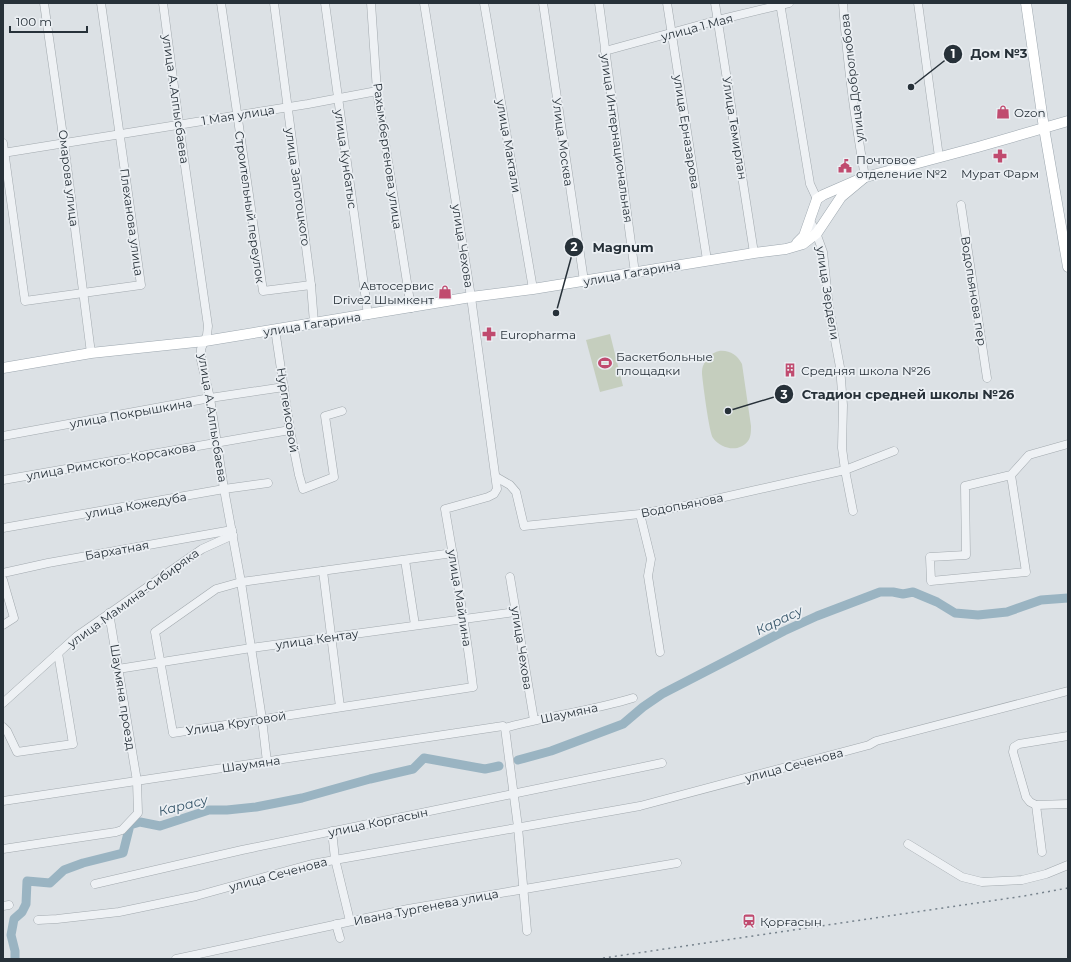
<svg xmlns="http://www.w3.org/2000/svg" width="1071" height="962" viewBox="0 0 1071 962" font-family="Montserrat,sans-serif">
	<rect width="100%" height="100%" fill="#dce1e5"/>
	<!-- green -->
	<g fill="#c5cebe">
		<path d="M610 334 623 386 600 392 586 340Z"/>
		<path d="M719 351C730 350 737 355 742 364L751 426C751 431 751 437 748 441 739 453 721 449 713 438 709 432 703 384 702 374 702 370 702 367 704 364 706 357 712 353 719 351Z"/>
	</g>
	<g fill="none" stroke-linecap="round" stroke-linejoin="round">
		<!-- river -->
		<g stroke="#9ab4c2" stroke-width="9">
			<path d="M518 760 551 751 623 724 643 707 662 694 784 631 817 616 880 592H893L903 594 913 592 937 602 955 613 978 615 1007 612 1041 600 1068 598"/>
			<path d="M15 959V951L11 935 14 919 22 912 26 904 27 881 50 883 64 870 83 863 123 853 130 825 140 822 160 826 209 810H227L256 807 302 798 370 779 413 769 424 758 485 769 499 766"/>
		</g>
		<!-- minor casing -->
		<g stroke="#a2a9ae" stroke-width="9">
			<g id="minor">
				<path d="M44 3 64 143 91 353"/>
				<path d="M163 3 179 124 208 326 207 335 201 349V360L210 398 224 489 241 582 262 719 267 762"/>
				<path d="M221 3 263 291 311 285"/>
				<path d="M274 3 311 285 314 323"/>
				<path d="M325 3 368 315"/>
				<path d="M371 3 377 91 411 308"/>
				<path d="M424 3 471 297 497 489 494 494 488 497 445 509C455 568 466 627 473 687L173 733 155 632 216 589 241 582 453 553"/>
				<path d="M484 3 533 289"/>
				<path d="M543 3 584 281"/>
				<path d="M599 3 635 273"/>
				<path d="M667 3 707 260"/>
				<path d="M715 3 754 253"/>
				<path d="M780 3 810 184 817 199"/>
				<path d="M843 3C847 61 855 120 865 177"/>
				<path d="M918 3 939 157"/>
				<path d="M605 51 718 20 789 3"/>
				<path d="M3 143 25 301 141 285 101 3"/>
				<path d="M3 153 308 104 377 91"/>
				<path d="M961 205 987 378"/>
				<path d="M810 221 815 230 823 252 829 308 840 367 843 405 842 448 845 470 853 511"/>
				<path d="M275 329 290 430 299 475 303 489 334 477 325 416 342 411"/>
				<path d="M3 436 210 398 284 387"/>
				<path d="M1011 475 1026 572 931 581 930 557 966 555 965 486 1011 475 1029 455 1068 444"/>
				<path d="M496 477 510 485 516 492 524 526 640 514 689 505 845 470 894 451"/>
				<path d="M3 480 290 430"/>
				<path d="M640 514 651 559 648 576 660 652"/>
				<path d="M3 528 224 489 268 483"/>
				<path d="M405 560 415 625"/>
				<path d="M323 571 340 707"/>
				<path d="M3 573 48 563 232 530"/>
				<path d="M510 577 534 720"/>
				<path d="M3 580 14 618 3 625"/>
				<path d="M118 669 251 648 515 612"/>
				<path d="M3 703 77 636 202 549 233 535"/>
				<path d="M3 727 7 731 17 752 73 744 58 653"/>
				<path d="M505 728C547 716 591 711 633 698"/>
				<path d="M1068 736 1019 744 1014 747 1013 752 1026 797 1030 802 1036 805 1068 804"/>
				<path d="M3 801 503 726 505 728 518 827 527 931"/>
				<path d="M1036 805 1042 852"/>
				<path d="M332 831 335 859 350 921"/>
				<path d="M908 844 962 877 982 882 1022 880 1046 874 1068 865"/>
				<path d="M3 849 116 832 122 830 138 813 137 781 109 613"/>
				<path d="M95 884 242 850 662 763"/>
				<path d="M3 906 9 905"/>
				<path d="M38 920 57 919 119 912 196 896 312 864 640 806 869 745 876 741 1068 691"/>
				<path d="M336 924 340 938"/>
				<path d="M176 959 408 909 677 863"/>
			</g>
		</g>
		<!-- major casing -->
		<g stroke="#9da7af" stroke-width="11">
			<g id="major">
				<path d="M1026 3 1044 128 1068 267"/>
				<path d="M797 243 804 236 817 199 823 195 862 178 978 147 1068 121"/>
				<path d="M3 368 91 353 205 341 471 297 533 289 754 253 786 249 803 244 817 233 841 197 865 177"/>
			</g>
		</g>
		<!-- minor -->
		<use href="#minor" stroke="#eef1f4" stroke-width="8"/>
		<!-- major -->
		<use href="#major" stroke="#fff" stroke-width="10"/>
		<!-- rail -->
		<path stroke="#77838d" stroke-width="1.5" stroke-dasharray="2 4" stroke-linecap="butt" d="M597 959 1024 896 1068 888"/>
	</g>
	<!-- icons -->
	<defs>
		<g id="shop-bare" transform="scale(1.08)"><path d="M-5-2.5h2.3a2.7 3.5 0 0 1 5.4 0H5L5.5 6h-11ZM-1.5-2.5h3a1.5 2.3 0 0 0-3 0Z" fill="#c04b6f" stroke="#ebeff3" stroke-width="2.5" paint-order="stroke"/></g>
		<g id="pharmacy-bare" transform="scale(1.08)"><path d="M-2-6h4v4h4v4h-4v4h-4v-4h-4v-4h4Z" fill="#c04b6f" stroke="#ebeff3" stroke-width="2.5" paint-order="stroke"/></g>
		<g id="civic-bare" transform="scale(1.08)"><path d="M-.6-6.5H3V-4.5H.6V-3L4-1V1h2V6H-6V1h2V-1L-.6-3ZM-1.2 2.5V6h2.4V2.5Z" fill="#c04b6f" stroke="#ebeff3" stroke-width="2.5" paint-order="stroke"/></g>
		<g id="stadium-bare" transform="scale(1.08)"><path d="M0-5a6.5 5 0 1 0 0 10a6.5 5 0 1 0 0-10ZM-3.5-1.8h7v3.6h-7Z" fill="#c04b6f" stroke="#ebeff3" stroke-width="2.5" paint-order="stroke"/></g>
		<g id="building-bare" transform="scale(1.08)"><path d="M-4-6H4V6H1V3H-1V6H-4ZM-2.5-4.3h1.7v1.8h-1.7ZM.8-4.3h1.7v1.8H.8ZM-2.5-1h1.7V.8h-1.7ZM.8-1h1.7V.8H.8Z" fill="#c04b6f" stroke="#ebeff3" stroke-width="2.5" paint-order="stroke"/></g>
		<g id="station-bare" transform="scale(1.08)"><path d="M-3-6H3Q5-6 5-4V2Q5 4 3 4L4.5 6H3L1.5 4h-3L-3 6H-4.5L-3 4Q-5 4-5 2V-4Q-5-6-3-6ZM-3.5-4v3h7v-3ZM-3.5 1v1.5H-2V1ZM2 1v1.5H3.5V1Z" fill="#c04b6f" stroke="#ebeff3" stroke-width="2.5" paint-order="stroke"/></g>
	</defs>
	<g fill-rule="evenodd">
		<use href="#shop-bare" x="1003" y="112"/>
		<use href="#pharmacy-bare" x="1000" y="156"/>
		<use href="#civic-bare" x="845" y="166"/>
		<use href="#shop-bare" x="445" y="292"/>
		<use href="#pharmacy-bare" x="489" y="334"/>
		<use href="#stadium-bare" x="605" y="363"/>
		<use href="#building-bare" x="790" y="370"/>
		<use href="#station-bare" x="749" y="921"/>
	</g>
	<g text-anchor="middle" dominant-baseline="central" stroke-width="3.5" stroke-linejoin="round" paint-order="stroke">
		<!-- street labels -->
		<g font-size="12" fill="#273139" stroke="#ebeff3">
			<text transform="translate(697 27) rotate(-15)">улица 1 Мая</text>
			<text transform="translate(852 78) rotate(-97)">улица Добролюбова</text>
			<text transform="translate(176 99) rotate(82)">улица А.Алпысбаева</text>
			<text transform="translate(238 115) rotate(-9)">1 Мая улица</text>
			<text transform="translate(735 128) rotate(81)">Улица Темирлан</text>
			<text transform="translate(687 132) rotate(81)">улица Ерназарова</text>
			<text transform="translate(617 138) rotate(82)">улица Интернациональная</text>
			<text transform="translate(563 142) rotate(82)">Улица Москва</text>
			<text transform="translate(509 146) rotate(80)">улица Мактали</text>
			<text transform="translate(388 156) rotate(82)">Рахымбергенова улица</text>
			<text transform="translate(346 159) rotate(82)">улица Кунбатыс</text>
			<text transform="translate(69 178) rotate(83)">Омарова улица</text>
			<text transform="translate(298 187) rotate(82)">улица Запотоцкого</text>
			<text transform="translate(250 207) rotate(82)">Строительный переулок</text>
			<text transform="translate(132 222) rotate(82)">Плеханова улица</text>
			<text transform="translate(463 246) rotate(81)">улица Чехова</text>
			<text transform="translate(632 273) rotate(-10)">улица Гагарина</text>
			<text transform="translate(974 291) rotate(81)">Водопьянова пер</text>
			<text transform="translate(828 293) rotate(81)">улица Зердели</text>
			<text transform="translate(312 324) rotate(-9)">улица Гагарина</text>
			<text transform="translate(288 410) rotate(81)">Нурпеисовой</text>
			<text transform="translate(131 413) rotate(-10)">улица Покрышкина</text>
			<text transform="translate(213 418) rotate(81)">улица А.Алпысбаева</text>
			<text transform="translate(111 461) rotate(-10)">улица Римского-Корсакова</text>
			<text transform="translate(136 505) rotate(-10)">улица Кожедуба</text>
			<text transform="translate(682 505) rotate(-11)">Водопьянова</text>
			<text transform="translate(117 550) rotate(-10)">Бархатная</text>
			<text transform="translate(133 598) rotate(-36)">улица Мамина-Сибиряка</text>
			<text transform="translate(460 598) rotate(81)">улица Майлина</text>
			<text transform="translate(317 639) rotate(-8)">улица Кентау</text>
			<text transform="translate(522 648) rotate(81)">улица Чехова</text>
			<text transform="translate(123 697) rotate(81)">Шаумяна проезд</text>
			<text transform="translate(569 713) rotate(-12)">Шаумяна</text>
			<text transform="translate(236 723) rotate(-9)">Улица Круговой</text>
			<text transform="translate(251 764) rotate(-8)">Шаумяна</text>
			<text transform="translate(794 765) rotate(-15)">улица Сеченова</text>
			<text transform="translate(378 822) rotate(-12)">улица Коргасын</text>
			<text transform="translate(278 874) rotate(-15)">улица Сеченова</text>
			<text transform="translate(426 907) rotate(-11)">Ивана Тургенева улица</text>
		</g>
		<!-- poi labels -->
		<g font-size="12" fill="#273139" stroke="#ebeff3" text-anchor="start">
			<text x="1014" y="112">Ozon</text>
			<text x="856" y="159">Почтовое<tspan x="856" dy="14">отделение №2</tspan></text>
			<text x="1000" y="173" text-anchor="middle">Мурат Фарм</text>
			<text x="434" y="285" text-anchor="end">Автосервис<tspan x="434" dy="14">Drive2 Шымкент</tspan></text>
			<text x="500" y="334">Europharma</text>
			<text x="616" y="356">Баскетбольные<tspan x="616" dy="14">площадки</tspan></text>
			<text x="801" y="370">Средняя школа №26</text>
			<text x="760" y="921">Қорғасын</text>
		</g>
		<!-- water labels -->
		<g font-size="13" font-style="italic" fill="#365569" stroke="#ebeff3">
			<text transform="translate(779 620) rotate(-26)">Карасу</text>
			<text transform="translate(183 805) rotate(-14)">Карасу</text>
		</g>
	</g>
	<!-- callouts -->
	<path fill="none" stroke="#273139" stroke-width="1.5" d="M911 87L953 54M556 313L574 247M728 411L784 394"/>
	<g fill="#273139" stroke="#ebeff3" stroke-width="1.5">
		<circle cx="911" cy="87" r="4"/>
		<circle cx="556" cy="313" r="4"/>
		<circle cx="728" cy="411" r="4"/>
		<circle cx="953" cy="54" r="10"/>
		<circle cx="574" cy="247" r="10"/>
		<circle cx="784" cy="394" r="10"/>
	</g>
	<g font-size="12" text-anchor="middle" font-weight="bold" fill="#fff">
		<text x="953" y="58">1</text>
		<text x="574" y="251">2</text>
		<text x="784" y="399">3</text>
	</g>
	<g font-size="13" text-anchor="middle" font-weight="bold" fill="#273139" stroke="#ebeff3" stroke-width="3.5" stroke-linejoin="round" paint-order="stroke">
		<text x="999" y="58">Дом №3</text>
		<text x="623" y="252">Magnum</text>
		<text x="908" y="399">Стадион средней школы №26</text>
	</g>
	<!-- border -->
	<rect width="1071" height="962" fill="none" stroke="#273139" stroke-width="8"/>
	<!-- scale -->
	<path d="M10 26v6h77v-6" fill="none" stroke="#273139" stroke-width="2"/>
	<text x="16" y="26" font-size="12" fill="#273139" stroke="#ebeff3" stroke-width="3" paint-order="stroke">100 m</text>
</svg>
